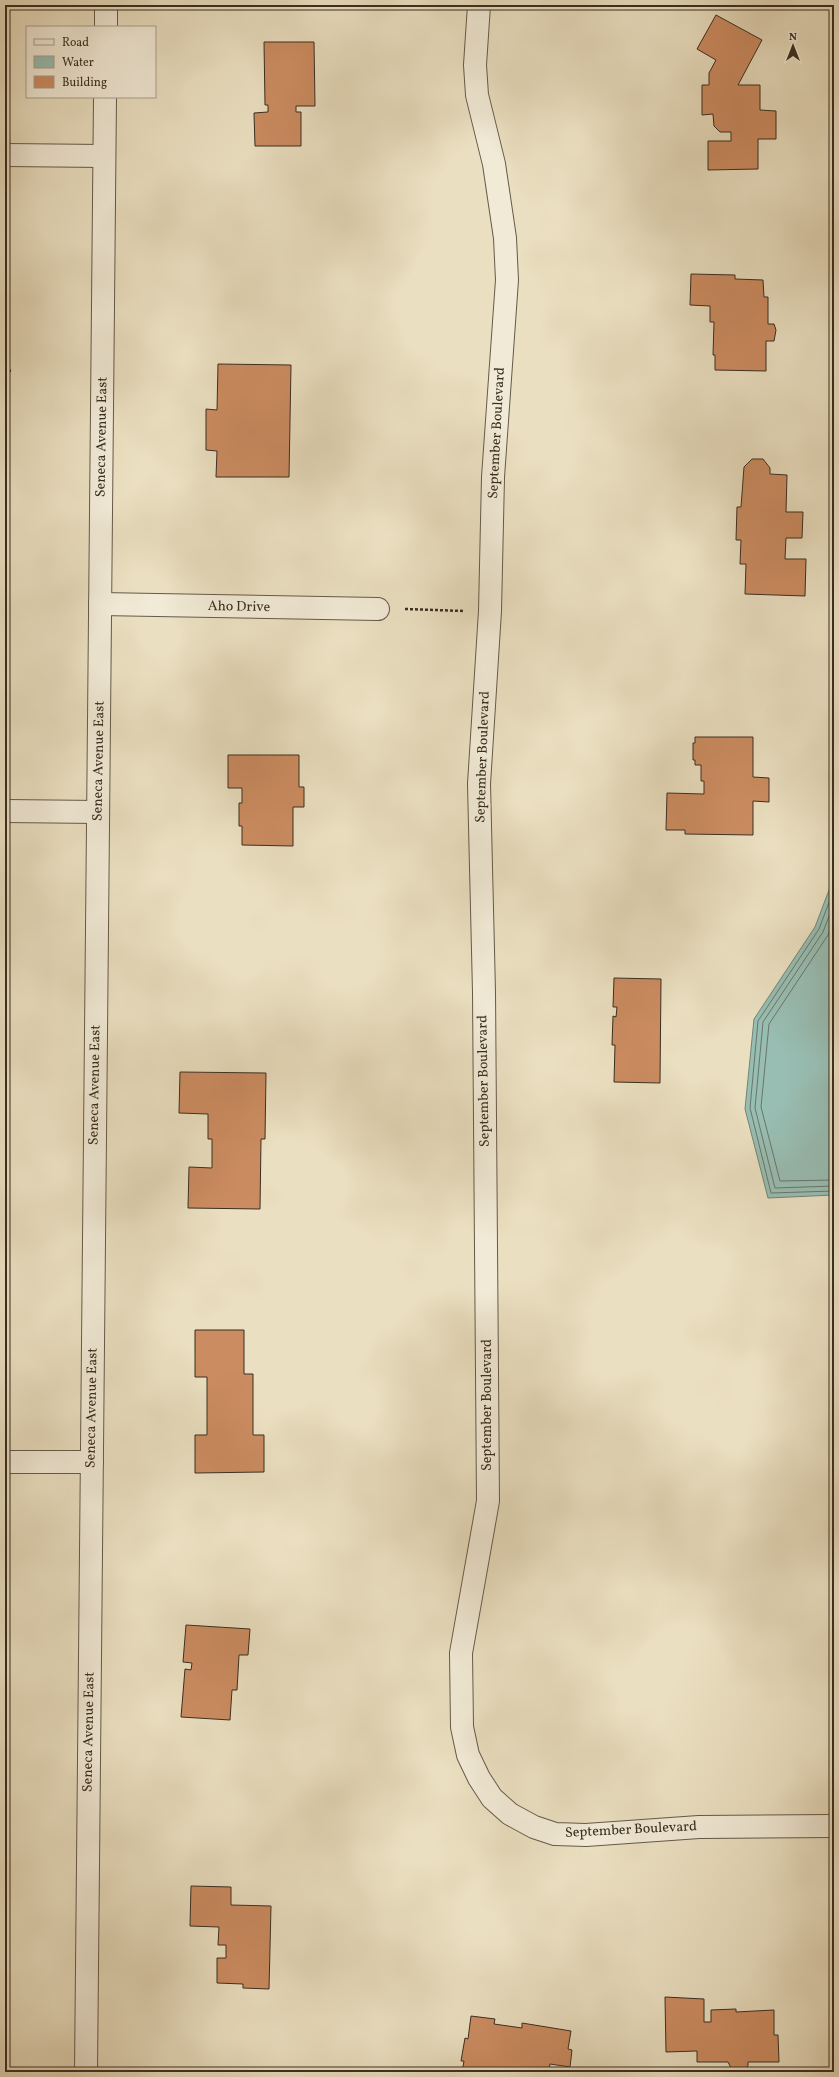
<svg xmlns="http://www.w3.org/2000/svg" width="839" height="2077" viewBox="0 0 839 2077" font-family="Vollkorn,serif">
	<rect width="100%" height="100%" fill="#eadfc0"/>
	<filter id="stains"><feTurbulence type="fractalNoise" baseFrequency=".005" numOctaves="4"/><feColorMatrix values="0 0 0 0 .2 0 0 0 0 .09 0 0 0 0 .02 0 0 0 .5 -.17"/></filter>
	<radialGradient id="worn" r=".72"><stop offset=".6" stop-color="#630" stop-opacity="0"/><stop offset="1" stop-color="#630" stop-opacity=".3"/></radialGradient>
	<!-- water -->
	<path fill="#98bdb2" stroke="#728478" d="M834 877V1195L768 1198 745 1109 754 1019 815 927Z"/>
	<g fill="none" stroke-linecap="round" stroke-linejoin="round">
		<!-- shore -->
		<g stroke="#68766a" stroke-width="1">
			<path d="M834 889 819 929 758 1021 750 1108 771 1193 834 1191"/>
			<path d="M834 903 823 932 763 1022 755 1108 775 1188 834 1186"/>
			<path d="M834 920 828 935 769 1024 761 1107 780 1181 834 1180"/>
		</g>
	</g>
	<!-- building -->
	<g fill="#cc8c61" stroke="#392e21">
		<path d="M716 15 762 40 738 85H760V110L776 111V139H758V169L708 170V141H731V132H720L714 126 713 114 702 115V85H709V73L716 60 697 49Z"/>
		<path d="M264 42H314L315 106H296V112H301V146H255L254 113 268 112V105H265Z"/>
		<path d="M691 274 735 275V279L763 280 764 297H768V324H774L776 330 774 341H766V371L715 370V355H713L714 322H710V306L690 305Z"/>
		<path d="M5 362 11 371 5 376Z"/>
		<path d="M218 364 291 365 289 477H216L217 451 206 450V409L217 410Z"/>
		<path d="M752 459H763L770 468V474L787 475 786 512H803L802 538H786L785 559H806L805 596 745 594 746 564H740L741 540H736L737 507H741L744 467Z"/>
		<path d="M695 737H753V777L769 778V802L753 801V835L685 834V830H666L667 793 704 794V781H701V765H695V760H693V743H695Z"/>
		<path d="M228 755H299V787H304V807H293V846L242 845V826H239V803H242V788H228Z"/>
		<path d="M614 978 661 979 660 1083 614 1082 615 1045H612L613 1016 616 1017 617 1007H613Z"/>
		<path d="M180 1072 266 1073 265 1139H261L260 1209 188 1208 189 1167 212 1168V1139H208V1114L179 1113Z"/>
		<path d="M195 1330H244V1374H253V1435H264V1472L195 1473V1435H207V1377H195Z"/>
		<path d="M186 1625 250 1629 248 1655H239L237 1690H232L230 1720 181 1717 185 1669 191 1670 192 1663 183 1662Z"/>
		<path d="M191 1886 231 1887V1905L271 1906 269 1989 243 1988V1984L217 1983V1958H226V1945H218L219 1927 190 1926Z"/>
		<path d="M665 1997 704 1999V2022H711V2010L736 2009V2012L774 2010V2035H778L779 2062H748V2066L743 2070H732L728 2062H697V2051L666 2052Z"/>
		<path d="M471 2016 495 2019 494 2024 522 2028V2023L571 2031 568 2049 572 2050 570 2067 550 2064 549 2072H462L464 2061H461L465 2038 468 2039Z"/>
	</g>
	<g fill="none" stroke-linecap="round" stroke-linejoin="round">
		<!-- minor casing -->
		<g stroke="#655a49" stroke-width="24">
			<g id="minor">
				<path d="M479 5 475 65 477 95 494 164 505 238 507 280 493 477 490 611 479 784 484 992 488 1501 461 1653 462 1727 468 1755 479 1778 492 1798 510 1814 534 1827 555 1834 586 1835 699 1827 834 1826"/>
				<path d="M106 27V5"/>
				<path d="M5 155 104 156"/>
				<path d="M100 604 378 609"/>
				<path d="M5 811 98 812"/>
				<path d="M5 1462H92"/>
				<path d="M86 2072 105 97"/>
			</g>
		</g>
		<!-- path -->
		<path stroke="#392e21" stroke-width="2.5" stroke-dasharray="3 2" stroke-linecap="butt" d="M405 609 464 611"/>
		<!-- minor -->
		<use href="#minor" stroke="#f1ead6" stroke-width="22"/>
	</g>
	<g text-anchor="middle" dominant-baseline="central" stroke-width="4" stroke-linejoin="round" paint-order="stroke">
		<!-- street labels -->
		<g font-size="14" fill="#392e21" stroke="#f1ead6">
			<text transform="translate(497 433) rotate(-87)">September Boulevard</text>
			<text transform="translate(102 437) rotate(-89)">Seneca Avenue East</text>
			<text transform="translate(239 607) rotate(1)">Aho Drive</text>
			<text transform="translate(483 757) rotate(-88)">September Boulevard</text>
			<text transform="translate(99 761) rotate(-89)">Seneca Avenue East</text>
			<text transform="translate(484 1081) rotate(-91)">September Boulevard</text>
			<text transform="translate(95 1085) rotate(-89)">Seneca Avenue East</text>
			<text transform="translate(487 1405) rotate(-90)">September Boulevard</text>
			<text transform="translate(92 1408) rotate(-89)">Seneca Avenue East</text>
			<text transform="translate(89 1732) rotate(-89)">Seneca Avenue East</text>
			<text transform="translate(631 1830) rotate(-3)">September Boulevard</text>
		</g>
	</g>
	<!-- margin -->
	<rect width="839" height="2077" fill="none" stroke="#eadfc0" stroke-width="20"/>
	<rect x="6" y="6" width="827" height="2065" fill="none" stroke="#392e21" stroke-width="2"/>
	<rect x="10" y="10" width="819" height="2057" fill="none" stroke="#392e21"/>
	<!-- legend -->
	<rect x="26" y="26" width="130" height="72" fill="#f1ead6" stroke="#a79f8e"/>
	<rect x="34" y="39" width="20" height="6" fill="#f1ead6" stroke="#a79f8e"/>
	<text x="62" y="46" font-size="12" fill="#392e21">Road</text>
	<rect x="34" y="56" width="20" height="12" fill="#98bdb2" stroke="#a79f8e"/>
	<text x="62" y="66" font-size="12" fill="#392e21">Water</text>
	<rect x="34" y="76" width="20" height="12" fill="#cc8c61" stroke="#a79f8e"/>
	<text x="62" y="86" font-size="12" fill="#392e21">Building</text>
	<!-- north arrow -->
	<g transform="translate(793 46)" stroke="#f1ead6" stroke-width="3" paint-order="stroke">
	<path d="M0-3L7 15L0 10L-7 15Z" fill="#392e21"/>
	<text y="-6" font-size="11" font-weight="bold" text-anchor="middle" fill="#392e21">N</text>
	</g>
	<rect width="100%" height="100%" filter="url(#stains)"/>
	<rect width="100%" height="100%" fill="url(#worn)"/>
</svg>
